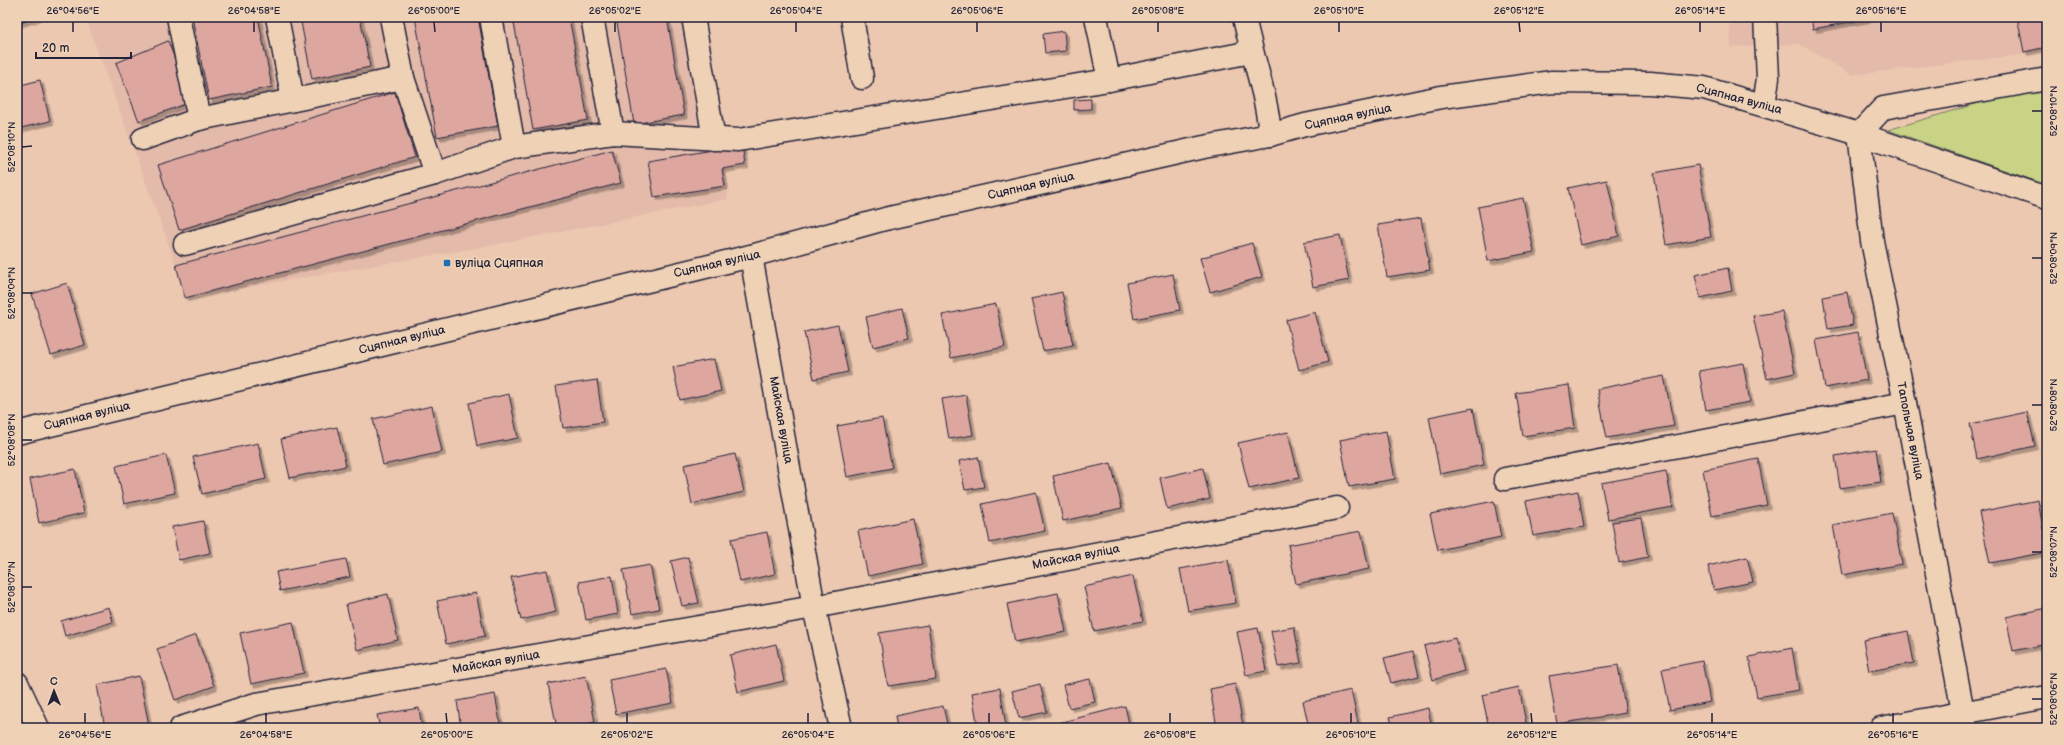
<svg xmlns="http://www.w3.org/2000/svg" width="2064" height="745" viewBox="0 0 2064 745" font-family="'Balsamiq Sans',sans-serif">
	<defs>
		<filter id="shadow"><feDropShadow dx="3.5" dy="3.5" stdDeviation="0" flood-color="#0004"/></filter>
	</defs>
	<rect width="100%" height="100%" fill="#edc8b1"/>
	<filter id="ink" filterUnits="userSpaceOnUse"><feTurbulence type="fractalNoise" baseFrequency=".025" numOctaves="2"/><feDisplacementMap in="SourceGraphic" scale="8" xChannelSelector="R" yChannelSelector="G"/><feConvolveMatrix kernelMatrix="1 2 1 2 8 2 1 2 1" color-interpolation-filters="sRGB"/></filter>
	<g filter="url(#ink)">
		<!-- built -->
		<g fill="#e4bbaa">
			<path d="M85 17H705L724 129 728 199 499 244 185 298 176 265Z"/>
			<path d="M1729 17H2047V50L2021 55 1852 75 1799 44 1731 47Z"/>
		</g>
		<!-- green -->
		<path fill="#c8d386" stroke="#757a60" d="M2047 89V185L1888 130 1999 97Z"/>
		<!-- building -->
		<g fill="#dda79f" stroke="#22223b" filter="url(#shadow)">
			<path d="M17 17H38L17 24Z"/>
			<path d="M192 17H258L272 87 209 100Z"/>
			<path d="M300 17H360L370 67 312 79Z"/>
			<path d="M415 17H478L498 126 437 137Z"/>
			<path d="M513 17H569L588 120 533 130Z"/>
			<path d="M616 17H667L684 115 634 124Z"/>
			<path d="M1811 17H1877L1813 29Z"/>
			<path d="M2017 17H2047V47L2024 52Z"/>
			<path d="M1064 31 1066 51 1045 53 1043 34Z"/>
			<path d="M168 41 191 102 139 121 116 63Z"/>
			<path d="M40 80 50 121 17 129V86Z"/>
			<path d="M395 92 415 157 179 230 158 165Z"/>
			<path d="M1091 99V109L1074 110V100Z"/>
			<path d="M742 145 745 165 722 169 725 186 654 197 648 161Z"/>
			<path d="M612 150 621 183 185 298 176 265Z"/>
			<path d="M1698 165 1711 237 1666 245 1654 173Z"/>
			<path d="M1607 180 1619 236 1581 245 1568 188Z"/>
			<path d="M1523 198 1534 252 1488 261 1478 207Z"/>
			<path d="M1421 218 1430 270 1387 277 1378 225Z"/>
			<path d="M1340 235 1349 280 1313 287 1304 242Z"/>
			<path d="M1252 243 1262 277 1210 292 1200 258Z"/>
			<path d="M1728 268 1732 291 1700 298 1695 275Z"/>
			<path d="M1173 274 1180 310 1134 319 1127 283Z"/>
			<path d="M67 283 85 345 51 355 32 294Z"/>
			<path d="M1062 292 1073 345 1043 351 1031 299Z"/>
			<path d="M1847 292 1853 325 1828 329 1823 297Z"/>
			<path d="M996 304 1005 347 951 358 942 315Z"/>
			<path d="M902 308 909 338 873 347 866 317Z"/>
			<path d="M1782 311 1795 373 1767 379 1753 316Z"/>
			<path d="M1315 312 1328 362 1299 370 1286 320Z"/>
			<path d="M838 325 848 372 814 379 804 332Z"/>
			<path d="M1858 332 1867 380 1825 388 1816 340Z"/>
			<path d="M714 359 721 391 680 400 673 367Z"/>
			<path d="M1743 363 1750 402 1706 410 1699 371Z"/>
			<path d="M1664 376 1674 426 1607 438 1597 389Z"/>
			<path d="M597 380 603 422 563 428 556 386Z"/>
			<path d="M1569 385 1575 428 1523 436 1516 393Z"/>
			<path d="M509 394 518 438 477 446 469 403Z"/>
			<path d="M966 395 973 435 949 439 942 399Z"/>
			<path d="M432 406 442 452 383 465 373 419Z"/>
			<path d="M1473 408 1484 465 1440 474 1429 417Z"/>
			<path d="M2027 412 2035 446 1977 459 1970 424Z"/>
			<path d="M882 418 892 468 847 477 837 426Z"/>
			<path d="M337 427 346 466 290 478 281 439Z"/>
			<path d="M1386 431 1395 479 1349 487 1340 440Z"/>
			<path d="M1288 432 1299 478 1249 489 1238 443Z"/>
			<path d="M258 443 266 479 202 494 193 457Z"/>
			<path d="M1876 449 1881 482 1840 488 1835 456Z"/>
			<path d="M735 454 744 492 692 504 684 465Z"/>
			<path d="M166 455 175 493 124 504 116 466Z"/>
			<path d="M978 457 984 487 965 490 959 461Z"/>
			<path d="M1758 459 1767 505 1712 516 1703 470Z"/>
			<path d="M1111 463 1122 508 1063 521 1053 476Z"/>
			<path d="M1203 468 1210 499 1167 509 1160 478Z"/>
			<path d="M75 469 84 513 39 523 30 479Z"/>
			<path d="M1666 471 1673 507 1608 519 1601 483Z"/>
			<path d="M1578 491 1584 527 1533 536 1526 501Z"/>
			<path d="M1036 492 1045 531 990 543 982 504Z"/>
			<path d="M2038 500 2047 552 1990 563 1979 512Z"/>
			<path d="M1494 501 1501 537 1438 550 1430 514Z"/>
			<path d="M1892 513 1902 564 1842 575 1833 525Z"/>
			<path d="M1641 518 1648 557 1619 563 1612 522Z"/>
			<path d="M913 519 923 564 868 576 858 531Z"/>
			<path d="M203 521 210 553 179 560 172 527Z"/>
			<path d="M1361 531 1369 569 1296 584 1288 545Z"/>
			<path d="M767 532 775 574 740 582 731 539Z"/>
			<path d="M688 557 699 603 682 606 671 561Z"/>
			<path d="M1747 557 1753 582 1714 590 1708 566Z"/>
			<path d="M346 559 350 577 280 591 276 572Z"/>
			<path d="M1228 560 1236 603 1188 611 1180 569Z"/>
			<path d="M650 565 659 609 632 614 623 570Z"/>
			<path d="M547 570 556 612 521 620 511 577Z"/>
			<path d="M612 576 618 614 586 620 579 582Z"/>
			<path d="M1133 576 1143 621 1094 631 1084 587Z"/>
			<path d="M476 593 485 636 446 644 437 601Z"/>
			<path d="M1058 593 1066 632 1015 642 1007 604Z"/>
			<path d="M388 594 398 640 357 650 346 604Z"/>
			<path d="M109 607 113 622 65 636 61 621Z"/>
			<path d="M2047 608V644L2013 651 2006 617Z"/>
			<path d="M293 622 304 673 251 684 240 633Z"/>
			<path d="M928 625 936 679 888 686 879 633Z"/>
			<path d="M1294 627 1301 663 1278 667 1271 631Z"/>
			<path d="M1258 628 1266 671 1246 675 1237 632Z"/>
			<path d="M1908 631 1914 663 1869 671 1863 640Z"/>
			<path d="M196 635 214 686 175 700 157 649Z"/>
			<path d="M1455 638 1464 671 1433 680 1424 646Z"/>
			<path d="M776 644 784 681 738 692 730 655Z"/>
			<path d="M1792 648 1799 690 1757 697 1749 657Z"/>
			<path d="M1413 651 1419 676 1391 683 1384 658Z"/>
			<path d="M1702 661 1710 702 1670 710 1662 669Z"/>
			<path d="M1618 665 1626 713 1557 724 1549 676Z"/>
			<path d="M666 669 673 703 616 714 609 680Z"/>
			<path d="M139 676 149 725 132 728H105L97 685Z"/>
			<path d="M586 676 595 722 568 728H557L548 684Z"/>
			<path d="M1090 679 1095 702 1069 708 1063 685Z"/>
			<path d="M1040 684 1047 712 1019 718 1012 691Z"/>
			<path d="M1235 684 1243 725 1217 728 1210 689Z"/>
			<path d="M1519 687 1527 728H1489L1482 695Z"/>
			<path d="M1000 688 1006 727 978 728 972 693Z"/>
			<path d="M1351 690 1359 728H1309L1303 701Z"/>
			<path d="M495 694 501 728H461L457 701Z"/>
			<path d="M943 706 948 728H897L895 716Z"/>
			<path d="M1125 706 1130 728H1059L1058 723Z"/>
			<path d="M419 708 422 728H380L377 715Z"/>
			<path d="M1428 708 1432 728H1393L1390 717Z"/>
		</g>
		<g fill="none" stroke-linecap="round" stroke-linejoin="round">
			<!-- minor casing -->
			<g stroke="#22223b" stroke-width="25">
				<g id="minor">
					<path d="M178 17 199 119"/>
					<path d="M277 17 293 100"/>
					<path d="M391 17 403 78 435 174"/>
					<path d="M491 17 514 147"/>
					<path d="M592 17 613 133"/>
					<path d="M693 17 714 139"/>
					<path d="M852 17 862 78"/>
					<path d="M1096 17 1109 80 1251 52"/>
					<path d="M1244 17C1252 57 1267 95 1270 135"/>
					<path d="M1764 105 1768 78 1765 17"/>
					<path d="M143 139 199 119 403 78"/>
					<path d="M185 244 435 174 514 147 613 133 738 140 1109 80"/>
					<path d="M751 256 814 607 841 728"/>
					<path d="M1505 479 1905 403"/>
					<path d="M17 683 38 728"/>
					<path d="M181 728 256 704 814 607 1337 508"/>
					<path d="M1966 728 1905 403 1872 241 1859 134 1883 108 2047 79"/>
				</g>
			</g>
			<!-- major casing -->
			<g stroke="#22223b" stroke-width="25">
				<g id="major">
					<path d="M17 433 751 256 885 219 1204 147 1270 135 1305 125 1441 97 1552 82 1650 83 1704 88 1859 134 2047 198"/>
					<path d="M1881 728 2047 697"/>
				</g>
			</g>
			<!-- minor -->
			<use href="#minor" stroke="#efd2b6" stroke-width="22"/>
			<!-- major -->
			<use href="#major" stroke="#efd2b6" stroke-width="22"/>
		</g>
	</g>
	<!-- ticks -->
	<path fill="none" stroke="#22223b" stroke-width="1.5" d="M73 22V32M254 22V32M434 22 435 32M615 22V32M796 22V32M977 22V32M1158 22V32M1339 22V32M1519 22 1520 32M1700 22V32M1881 22V32M2032 111H2042M22 147 32 146M2032 258H2042M22 293H32M2032 405H2042M22 440H32M2032 552H2042M22 587H32M2032 699H2042M85 713V723M266 713V723M446 713 447 723M627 713V723M808 713V723M989 713V723M1170 713V723M1351 713V723M1531 713 1532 723M1712 713V723M1893 713V723"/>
	<!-- markers -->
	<rect fill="#1f6fb2" stroke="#efd2b6" stroke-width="1.5" x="443" y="259" width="8" height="8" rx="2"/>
	<g text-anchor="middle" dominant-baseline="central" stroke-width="4" stroke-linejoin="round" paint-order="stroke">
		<!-- street labels -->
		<g font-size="12" fill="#22223b" stroke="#efd2b6">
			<text transform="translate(1739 99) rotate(15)">Сцяпная вуліца</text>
			<text transform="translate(1348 117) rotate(-12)">Сцяпная вуліца</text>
			<text transform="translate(1031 186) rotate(-13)">Сцяпная вуліца</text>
			<text transform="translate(717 264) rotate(-13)">Сцяпная вуліца</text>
			<text transform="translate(402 340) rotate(-14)">Сцяпная вуліца</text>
			<text transform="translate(87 416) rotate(-14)">Сцяпная вуліца</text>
			<text transform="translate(781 420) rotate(80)">Майская вуліца</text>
			<text transform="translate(1910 431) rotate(79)">Тапольная вуліца</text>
			<text transform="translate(1076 557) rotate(-11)">Майская вуліца</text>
			<text transform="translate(496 662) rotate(-10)">Майская вуліца</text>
		</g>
		<!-- poi labels -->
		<g font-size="12" fill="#22223b" stroke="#efd2b6" text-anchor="start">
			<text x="455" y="263">вуліца Сцяпная</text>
		</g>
	</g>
	<!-- margin -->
	<rect width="2064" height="745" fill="none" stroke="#efd2b6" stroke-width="44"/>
	<!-- north arrow -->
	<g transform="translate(54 691) rotate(359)" stroke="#efd2b6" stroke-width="3" paint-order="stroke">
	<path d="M0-3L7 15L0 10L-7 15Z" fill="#22223b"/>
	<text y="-6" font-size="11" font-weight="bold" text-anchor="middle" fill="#22223b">С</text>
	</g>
	<!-- scale -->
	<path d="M36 52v6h95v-6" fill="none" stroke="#22223b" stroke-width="2"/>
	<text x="42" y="52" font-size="12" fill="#22223b" stroke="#efd2b6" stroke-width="3" paint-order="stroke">20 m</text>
	<rect x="22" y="22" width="2020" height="701" fill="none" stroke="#22223b" stroke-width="1.5"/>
	<g font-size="10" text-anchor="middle" fill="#22223b">
		<text x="73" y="14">26°04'56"E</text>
		<text x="254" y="14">26°04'58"E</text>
		<text x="434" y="14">26°05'00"E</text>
		<text x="615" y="14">26°05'02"E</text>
		<text x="796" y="14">26°05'04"E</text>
		<text x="977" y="14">26°05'06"E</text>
		<text x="1158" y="14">26°05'08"E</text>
		<text x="1339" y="14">26°05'10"E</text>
		<text x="1519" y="14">26°05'12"E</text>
		<text x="1700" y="14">26°05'14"E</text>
		<text x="1881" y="14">26°05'16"E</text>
		<text transform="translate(2053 111) rotate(-90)" y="4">52°08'10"N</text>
		<text transform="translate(11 147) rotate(-90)" y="4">52°08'10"N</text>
		<text transform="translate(2053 258) rotate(-90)" y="4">52°08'09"N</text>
		<text transform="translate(11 293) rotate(-90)" y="4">52°08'09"N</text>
		<text transform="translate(2053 405) rotate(-90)" y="4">52°08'08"N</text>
		<text transform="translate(11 440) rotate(-90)" y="4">52°08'08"N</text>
		<text transform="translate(2053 552) rotate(-90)" y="4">52°08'07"N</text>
		<text transform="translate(11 587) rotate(-90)" y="4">52°08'07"N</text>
		<text transform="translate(2053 699) rotate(-90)" y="4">52°08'06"N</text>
		<text x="85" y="738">26°04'56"E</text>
		<text x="266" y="738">26°04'58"E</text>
		<text x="447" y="738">26°05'00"E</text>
		<text x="627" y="738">26°05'02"E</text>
		<text x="808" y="738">26°05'04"E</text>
		<text x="989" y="738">26°05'06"E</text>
		<text x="1170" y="738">26°05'08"E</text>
		<text x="1351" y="738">26°05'10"E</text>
		<text x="1532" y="738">26°05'12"E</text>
		<text x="1712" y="738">26°05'14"E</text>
		<text x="1893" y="738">26°05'16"E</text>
	</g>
</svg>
